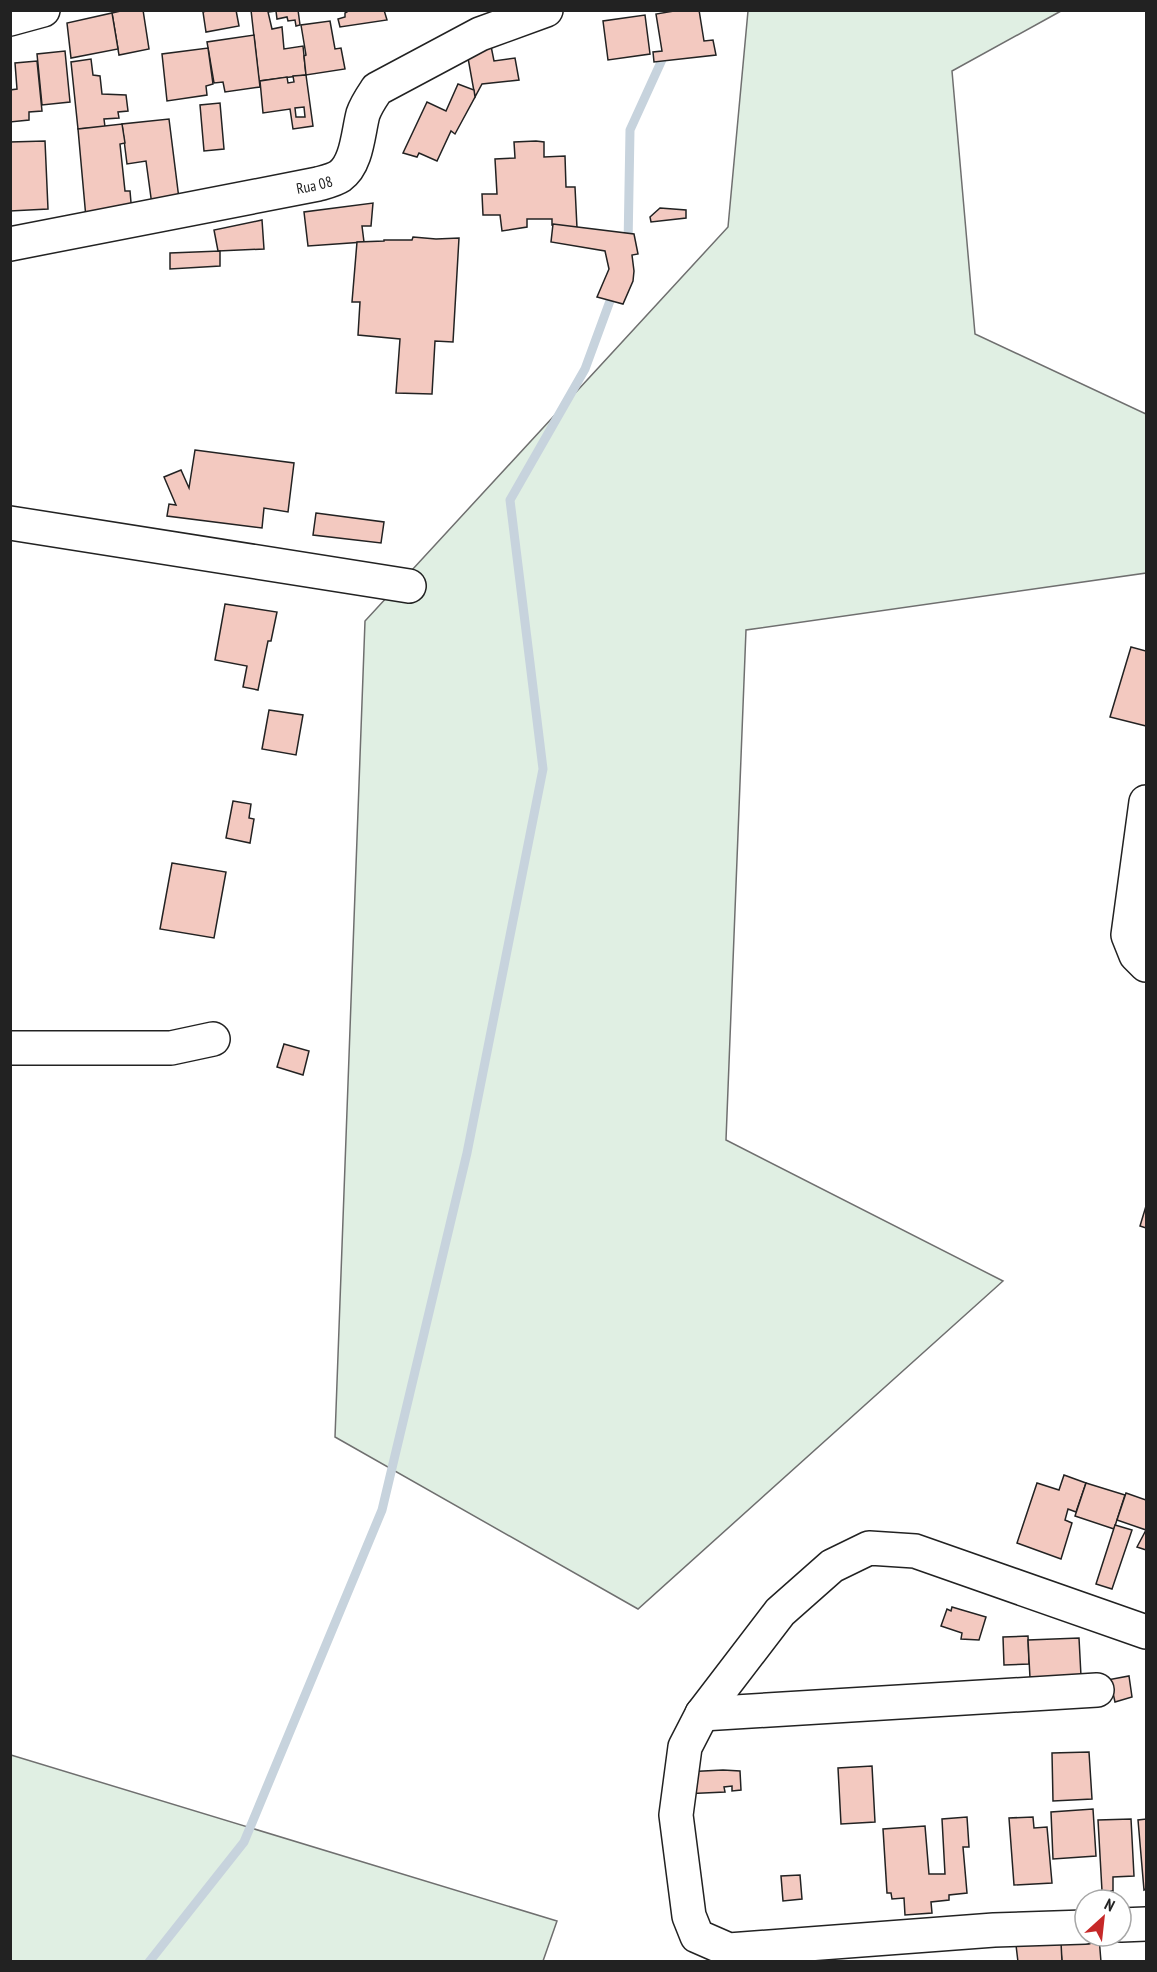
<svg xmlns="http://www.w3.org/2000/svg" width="1157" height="1972" viewBox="0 0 1157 1972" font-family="'PT Sans Narrow',sans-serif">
	<rect width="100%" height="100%" fill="#fff"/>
	<!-- green -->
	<g fill="#e0efe3" stroke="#6f6f6f" stroke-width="1.5">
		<path d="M748 11H1061L952 71 975 334 1146 414V573L746 630 726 1140 1003 1281 638 1609 335 1437 365 621 728 227Z"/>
		<path d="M10 1755H11L557 1921 543 1961H11Z"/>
	</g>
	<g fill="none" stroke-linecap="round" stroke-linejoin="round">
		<!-- stream -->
		<g stroke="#c7d3dd" stroke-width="9">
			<path d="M628 246 630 130 666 51"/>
			<path d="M149 1962 244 1842 382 1510 467 1153 543 769 510 500 585 369 614 290"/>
		</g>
	</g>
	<!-- building -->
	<g fill="#f3c9c0" stroke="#222" stroke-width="1.5" fill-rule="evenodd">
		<path d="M125 10H143L149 49 119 55 112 13Z"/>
		<path d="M209 10H236L239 26 206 32 203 12Z"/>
		<path d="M251 10H298L300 25 296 26 295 20 288 21 287 17 277 19 276 11 268 12 272 29 282 27 284 49 303 46 306 75 259 81Z"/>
		<path d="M350 10H384L387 20 340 27 338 19 345 17V13Z"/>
		<path d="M680 10H699L704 41 713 40 716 55 654 62 653 52 662 51 656 14Z"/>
		<path d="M112 13 118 49 71 58 67 23Z"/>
		<path d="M645 15 650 54 608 60 603 21Z"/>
		<path d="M330 21 335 49 341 48 345 69 306 75 304 56 306 55 301 25Z"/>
		<path d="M254 35 260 87 225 92 223 82 214 83 207 42Z"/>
		<path d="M491 46 494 61 515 58 519 80 482 84 475 97 468 58Z"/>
		<path d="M208 48 213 84 206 86 207 95 167 101 162 54Z"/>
		<path d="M65 51 70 102 42 105 37 54Z"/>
		<path d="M91 59 93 75 100 76 102 94 126 95 128 111 118 112 119 118 104 119 105 127 78 129 71 62Z"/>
		<path d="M37 61 42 111 29 112V120L10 122V90L17 89 15 63Z"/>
		<path d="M306 75 313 126 293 129 290 109 263 113 260 81 287 77 288 83 294 82 293 76ZM304 107 305 117H296L295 108Z"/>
		<path d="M458 84 474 90 475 97 455 134 451 131 437 161 419 153 417 157 403 153 427 102 446 111Z"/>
		<path d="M220 103 224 149 204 151 200 105Z"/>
		<path d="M169 119 179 199 152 205 146 161 127 164 122 124Z"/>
		<path d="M122 124 125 143 120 144 125 191H130L132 214 86 218 78 129Z"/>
		<path d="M45 141 48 209 10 211V142Z"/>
		<path d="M536 141 544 142V157L565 156 566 187H575L577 228 552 225V219H527V227L502 231 500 215H483L482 194H497L495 159 515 158 514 142Z"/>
		<path d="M373 203 371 226H362L364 242 308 246 304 212Z"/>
		<path d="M660 208 686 210V218L651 222 650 217Z"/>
		<path d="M262 220 264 249 218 251 214 230Z"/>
		<path d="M553 224 634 234 638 254 632 255 634 271 633 281 623 304 597 297 609 269 605 251 551 242Z"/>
		<path d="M413 237 436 239 459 238 453 342 435 341 432 394 396 393 400 339 358 335 360 302H352L357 242 384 241V240H412Z"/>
		<path d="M220 251V266L170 269V253Z"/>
		<path d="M195 450 294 463 288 512 264 508 262 528 167 516 169 504 176 505 164 477 181 470 189 488Z"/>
		<path d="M316 513 384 522 381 543 313 535Z"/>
		<path d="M225 604 277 612 271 641H268L258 690 243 687 247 666 215 660Z"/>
		<path d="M1131 647 1146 651V726L1110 717Z"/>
		<path d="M269 710 303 715 296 755 262 749Z"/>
		<path d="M233 801 251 804 249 818 254 819 250 843 226 838Z"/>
		<path d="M172 863 226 872 214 938 160 929Z"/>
		<path d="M284 1044 309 1051 303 1075 277 1067Z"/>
		<path d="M1146 1206V1228L1140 1226Z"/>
		<path d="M1064 1475 1086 1483 1076 1512 1068 1509 1065 1520 1072 1523 1061 1559 1017 1543 1037 1483 1059 1490Z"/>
		<path d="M1086 1483 1125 1495 1114 1529 1075 1516Z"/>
		<path d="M1126 1493 1146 1500V1550L1137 1547 1146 1530 1117 1520Z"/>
		<path d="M1115 1525 1132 1530 1112 1589 1096 1584Z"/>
		<path d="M952 1607 986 1617 979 1640 961 1639 962 1633 941 1626 947 1609 951 1611Z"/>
		<path d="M1028 1636 1029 1664 1004 1665 1003 1637Z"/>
		<path d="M1079 1638 1081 1676 1030 1678 1028 1640Z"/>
		<path d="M1129 1676 1132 1697 1115 1702 1113 1693H1110L1107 1680Z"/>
		<path d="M1089 1752 1092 1799 1053 1801 1052 1753Z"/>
		<path d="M872 1766 875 1822 841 1824 838 1768Z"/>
		<path d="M723 1770 740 1771 741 1790 732 1791V1786L724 1787 725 1792 682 1794 684 1772Z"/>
		<path d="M1093 1809 1096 1856 1053 1859 1051 1812Z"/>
		<path d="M967 1817 969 1847H963L967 1893 949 1895V1900L931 1902 932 1913 905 1915 904 1898 892 1899 891 1893H887L883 1829 925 1826 929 1874H945L942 1819Z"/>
		<path d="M1033 1817 1034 1828 1047 1827 1052 1883 1014 1885 1009 1818Z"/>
		<path d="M1131 1819 1134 1876 1113 1877V1891H1102L1098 1820Z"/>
		<path d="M1146 1819V1889L1144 1890 1138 1820Z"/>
		<path d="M800 1875 802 1899 783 1901 781 1876Z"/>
		<path d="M1099 1937 1101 1962H1062L1060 1941Z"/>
		<path d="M1061 1942 1062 1962H1018L1016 1945Z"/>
	</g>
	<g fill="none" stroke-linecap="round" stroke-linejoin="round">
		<!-- minor casing -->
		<g stroke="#222" stroke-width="36">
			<g id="minor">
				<path d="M10 19 43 10"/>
				<path id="s1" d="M10 244 318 184C325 182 334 180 340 176 357 164 358 133 363 114 366 105 371 98 377 89L480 34 546 10"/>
				<path d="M10 523 409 586"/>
				<path d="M1146 802 1128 935 1136 955 1146 965"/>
				<path d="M10 1048H171L213 1039"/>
				<path d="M702 1714 1097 1690"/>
				<path d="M1121 1925 1146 1924"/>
				<path d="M1085 1927 994 1930 729 1950 697 1936 689 1916 676 1815 685 1747 702 1714 780 1612 832 1566 869 1548 915 1551 1146 1632"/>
			</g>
		</g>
		<!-- minor -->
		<use href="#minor" stroke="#fff" stroke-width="33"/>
	</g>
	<g text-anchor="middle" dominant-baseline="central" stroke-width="4.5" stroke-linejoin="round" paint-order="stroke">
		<!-- street labels -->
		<g font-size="15" fill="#222" stroke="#fff">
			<text stroke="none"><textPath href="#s1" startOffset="310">Rua 08</textPath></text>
		</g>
	</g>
	<!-- border -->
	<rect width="1157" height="1972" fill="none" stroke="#222222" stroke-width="24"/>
	<!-- north arrow -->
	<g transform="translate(1103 1918) rotate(27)"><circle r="28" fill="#ffffff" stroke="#a7a7a7" stroke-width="1.5"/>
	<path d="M0-4.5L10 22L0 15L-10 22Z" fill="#c62828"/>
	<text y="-9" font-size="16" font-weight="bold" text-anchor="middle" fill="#222222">N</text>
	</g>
</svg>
